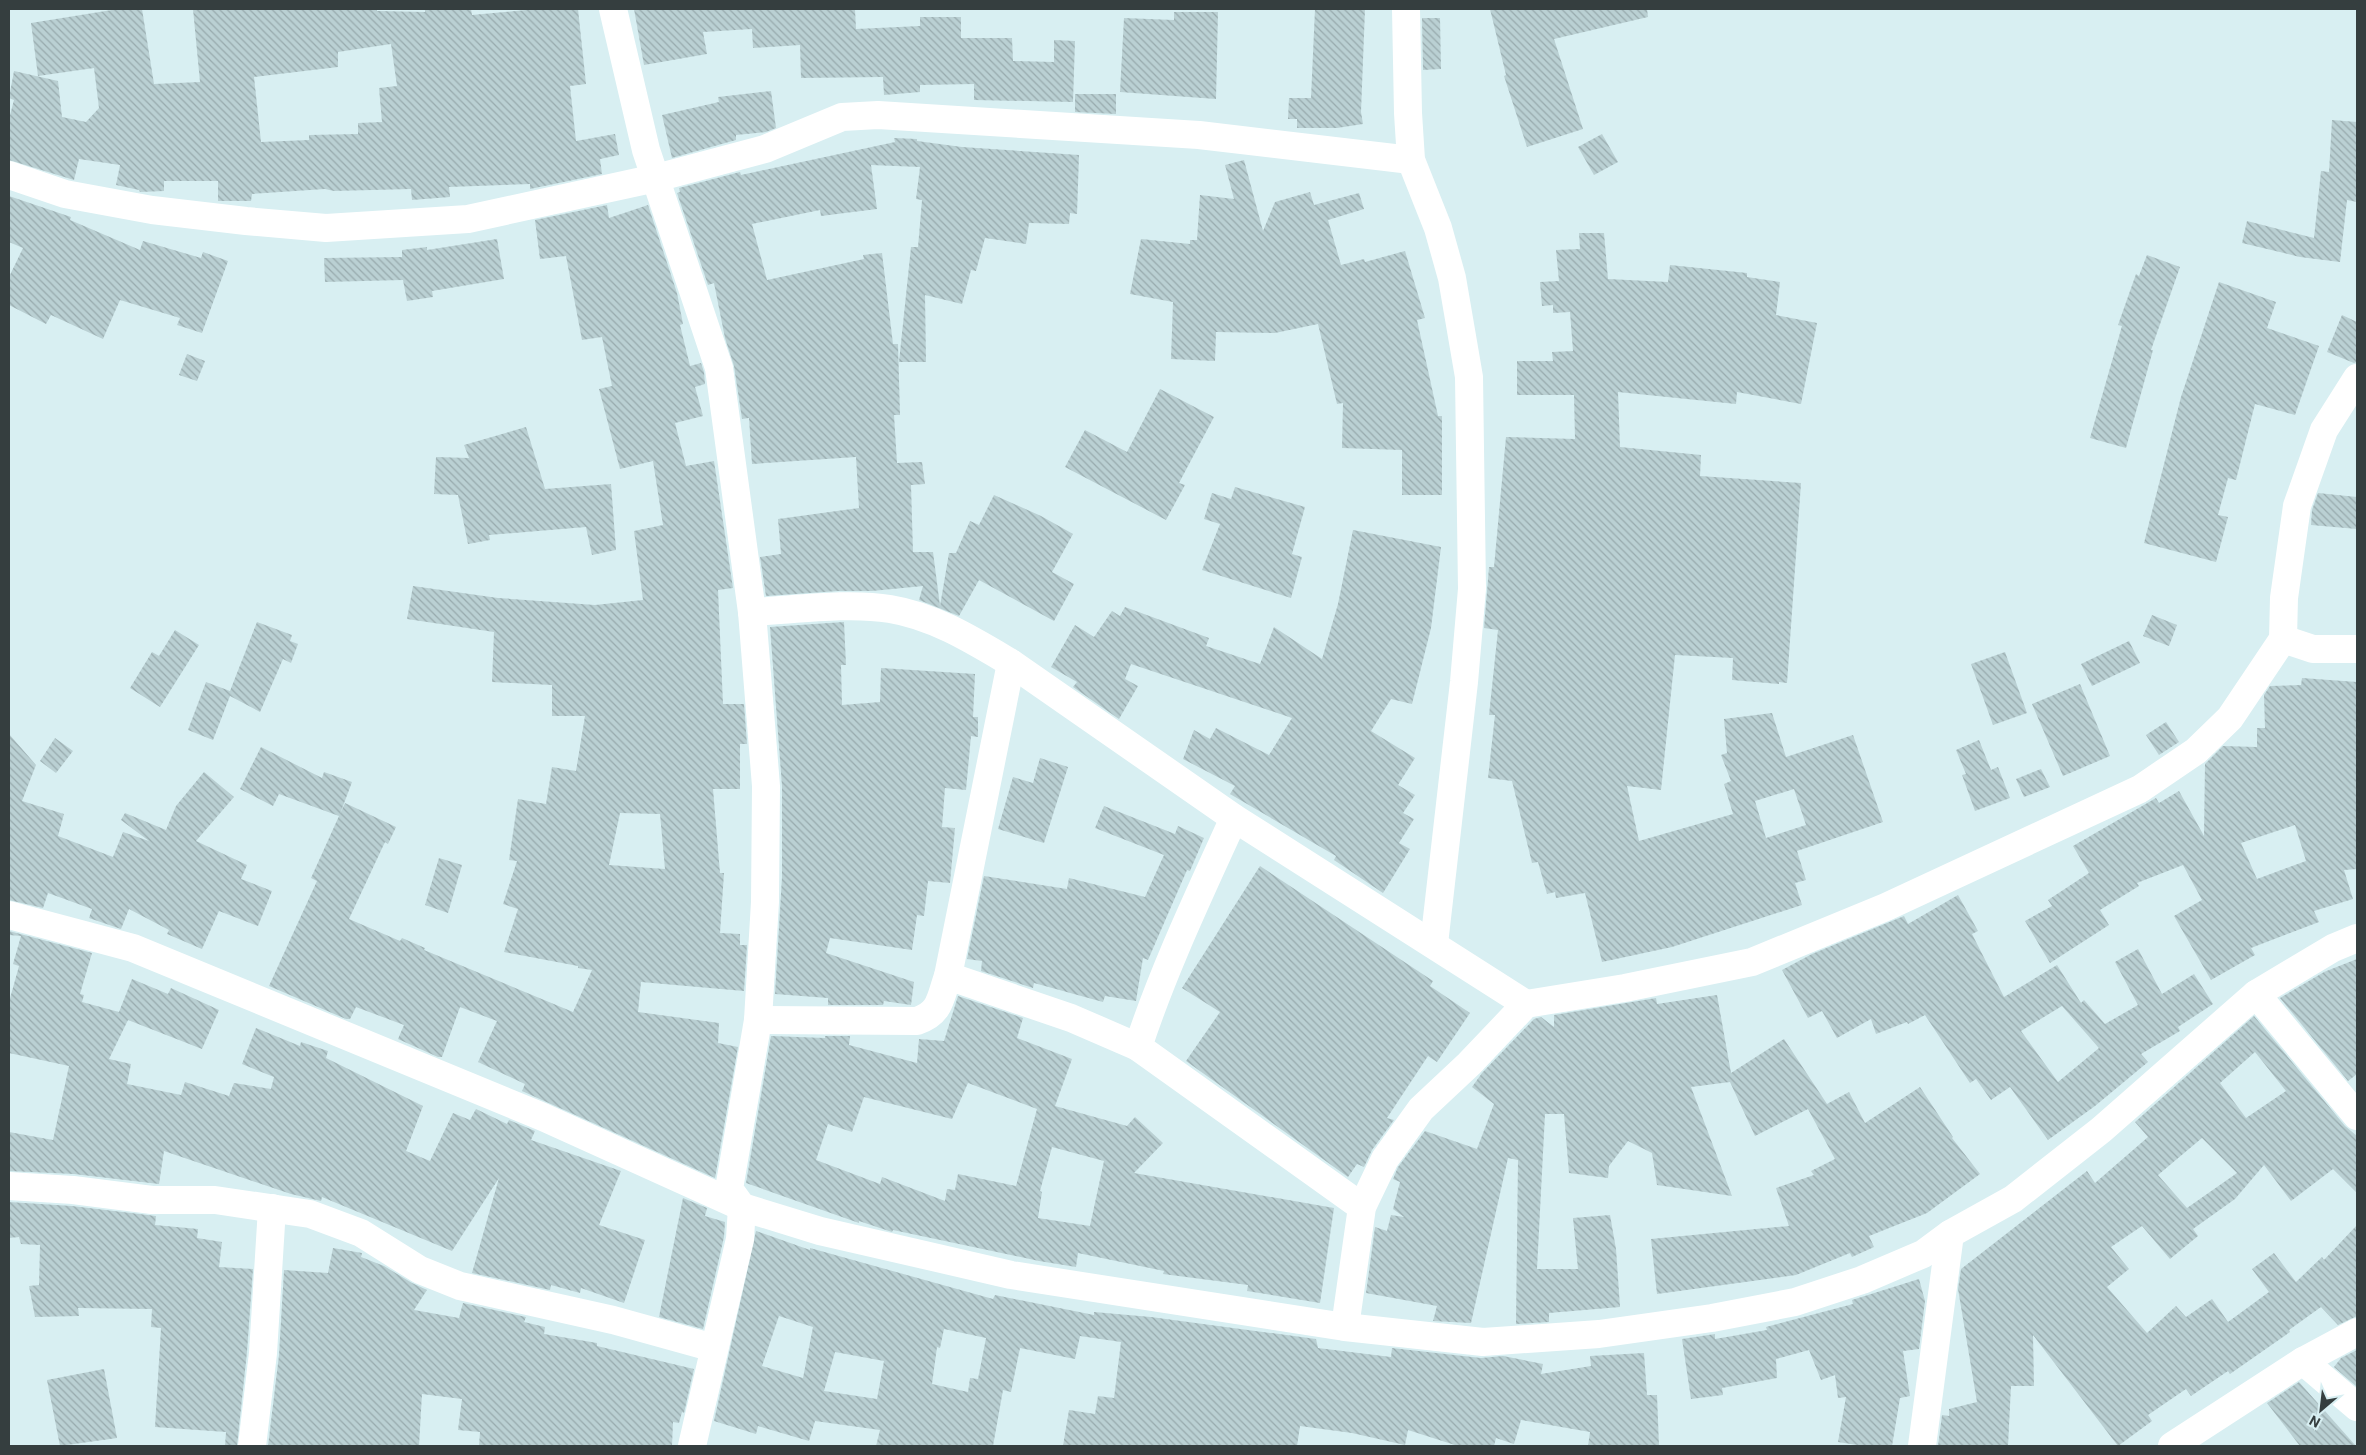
<svg xmlns="http://www.w3.org/2000/svg" width="2366" height="1455" viewBox="0 0 2366 1455" font-family="Roboto,sans-serif">
	<defs>
		<pattern id="building-back-hatch" width="6" height="6" patternUnits="userSpaceOnUse" patternTransform="scale(1.25)"><rect width="6" height="6" fill="#bad0d3"/><path d="M-1 5l2 2M0 0l6 6M5-1l2 2" fill="none" stroke="#98aaad"/></pattern>
	</defs>
	<rect width="100%" height="100%" fill="#d8eff2"/>
	<!-- building -->
	<g fill="url(#building-back-hatch)" fill-rule="evenodd">
		<path d="M118 9H142L154 84 200 82 193 9H377V11L425 12V9H471L472 15 537 9H578L586 84 570 86 576 141 615 134 619 155 600 159 602 174 530 189V184L449 187 450 197 412 200 411 189 334 191 325 189 252 194 251 201H218V181H164V191L140 192 139 190 116 185 120 165 79 159 74 180 9 160V119L14 100 9 98 14 71 58 81 62 117 86 122 99 108 94 68 38 76 31 23ZM391 44 397 86 379 88 382 122 358 123V134L309 135V140L261 142 254 77 338 67V52Z"/>
		<path d="M634 9H855L856 29 920 26V17H961V38H1012L1013 61 1054 62V40L1075 41 1073 102 974 100V84L920 85V92L884 95 883 77 801 78 800 45 753 48 752 29 703 32 707 54 644 65Z"/>
		<path d="M1315 9H1365L1361 112 1363 124 1337 128H1297V119H1288L1289 98H1311Z"/>
		<path d="M1490 9H1647L1648 17 1554 39 1583 129 1527 147 1504 76 1506 75Z"/>
		<path d="M1174 12H1218L1216 99 1120 92 1124 18 1174 20Z"/>
		<path d="M1422 18H1440L1441 69 1423 70Z"/>
		<path d="M771 91 776 128 766 132 736 135V140L672 158 662 115 719 102 718 97Z"/>
		<path d="M1075 94H1116V114L1075 112Z"/>
		<path d="M2332 120 2357 122V202L2347 200 2340 262 2300 257 2242 243 2247 221 2314 238 2321 171 2329 172Z"/>
		<path d="M1602 134 1618 162 1594 175 1578 147Z"/>
		<path d="M894 138 917 139V141L962 147 1079 155 1077 214 1070 213 1069 224 1029 223 1026 244 985 238 976 271 971 270 962 304 925 295 926 362H899L911 247H918L922 200 916 199 920 167 871 165 877 209 821 216 820 210 752 224 767 280 864 259 863 255 882 253 893 344H898L900 415H894L897 463 922 462 925 484 911 485 913 552H933L940 606 949 553H956L970 521 979 525 994 495 1041 516 1073 534 1052 572 1074 584 1054 621 979 580 959 616 919 600 923 586 872 591H838L766 596 760 557 781 554 778 519 859 508 856 457 752 464 749 418 742 419 734 366 725 338 714 283 708 285 677 193 680 192 679 188 740 172 741 175 895 142Z"/>
		<path d="M1244 160 1263 231 1275 202 1310 192 1314 205 1359 193 1364 209 1328 220 1341 265 1364 259 1365 262 1405 251 1425 318 1417 320 1438 416H1442V495H1402V450L1342 448 1343 403 1337 404 1318 324 1275 333 1216 332 1215 361 1171 359 1173 302 1130 294 1141 239 1190 244V240H1197L1200 195 1234 199 1225 165Z"/>
		<path d="M9 196 71 217 70 220 140 250 143 241 201 258 203 252 228 261 202 333 177 325 180 318 120 300 103 339 51 315 46 324 9 305V277L23 248 9 242Z"/>
		<path d="M607 205 609 218 648 205 677 293 683 324 680 325 690 366 701 363 704 372 705 384 695 387 703 416 675 423 686 466 714 461 733 588 718 590 723 704H744L747 744H740V789H713L720 873H724L720 933 740 934V945H747L744 991 641 982 638 1012 719 1023 718 1043 738 1047 715 1178 522 1091 525 1084 478 1062 497 1021 460 1007 442 1057H438L398 1039 404 1025 356 1007 350 1019H346L269 986 317 881 311 878 339 816 279 794 273 806 240 789 261 747 322 778 324 772 352 782 340 814 345 803 396 827 388 844 385 842 349 919 400 941 402 938 425 948 424 950 573 1012 592 970 578 968V966L504 952 518 909 503 904 517 861 509 860 518 799 546 804 552 767 576 771 585 716H552V685L492 682 494 632 407 619 413 586 498 598 595 605 643 600 634 531 663 525 653 461 620 469 599 389 612 386 602 337 582 340 566 256 540 259 535 220ZM620 813 660 814 665 869 609 865Z"/>
		<path d="M1579 233H1604L1608 279 1668 282 1670 265 1747 273V277L1780 282 1776 315 1817 323 1801 404 1737 392 1736 404 1618 392 1620 447 1701 455 1700 476 1801 483 1787 683 1779 682V684L1732 680 1733 658 1675 655 1661 790 1627 786 1639 841 1733 814 1724 784 1731 781 1721 755 1727 753 1724 719 1772 713 1786 757 1853 735 1883 822 1797 851 1806 880 1795 883 1802 905 1672 947 1602 962 1585 893 1556 898 1555 892 1547 894 1538 862 1532 863 1512 781 1488 778 1495 715H1489L1498 630 1484 628 1489 567H1494L1506 437 1575 439 1574 395H1517V361H1553L1552 352 1573 351 1570 312 1553 313V305L1542 306 1540 282 1559 281 1556 250 1580 249ZM1794 789 1806 825 1766 838 1755 801Z"/>
		<path d="M497 239 504 279 432 291 433 297 407 301 403 280 325 282 324 258 402 257V250L427 247V250Z"/>
		<path d="M2147 255 2180 267 2151 350H2153L2126 448 2090 438 2122 326 2118 325 2136 274 2139 276Z"/>
		<path d="M2219 282 2276 302 2267 328 2319 346 2295 415 2255 404 2236 480 2228 478 2218 515 2228 517 2216 562 2144 543 2181 397Z"/>
		<path d="M2342 315 2357 322V362L2354 363 2327 352Z"/>
		<path d="M187 354 205 361 197 381 179 375Z"/>
		<path d="M1160 389 1214 417 1179 483 1185 485 1166 520 1065 467 1085 430 1127 452Z"/>
		<path d="M526 427 545 489 611 484 616 550 592 555 586 527 489 535 490 540 468 544 458 495 434 494 436 457 469 458 464 445Z"/>
		<path d="M1235 487 1305 507 1292 554 1302 557 1291 598 1202 570 1220 524 1204 519 1212 493 1231 499Z"/>
		<path d="M2318 493 2357 497V529L2311 525 2312 510Z"/>
		<path d="M1353 530 1441 547 1431 628 1412 704 1391 699 1371 731 1415 758 1398 785 1415 795 1403 813 1414 819 1399 843 1410 849 1383 893 1334 860 1336 856 1230 794 1235 786 1183 759 1194 730 1210 739 1216 728 1269 755 1292 718 1131 664 1125 679 1138 686 1119 719 1073 687 1077 682 1051 667 1075 625 1094 637 1112 611 1120 616 1125 607 1209 638 1206 646 1260 664 1274 627 1322 659 1338 604Z"/>
		<path d="M2152 615 2177 625 2169 646 2143 636Z"/>
		<path d="M257 622 292 635 290 641 298 644 291 663 283 659 260 712 230 696 213 740 188 730 206 682 230 691Z"/>
		<path d="M844 622 846 665H841L842 705 880 702 881 668 975 674 973 717H978V737L971 736 966 790 945 788 942 827 955 828 950 883 928 881 924 916 917 915 912 950 830 938 826 953 914 982 911 1005 884 1001 883 1005H828V998L775 994 782 877V786L770 627Z"/>
		<path d="M175 630 199 645 160 707 130 688 152 652 159 656Z"/>
		<path d="M2129 641 2140 663 2092 686 2081 664Z"/>
		<path d="M2005 652 2027 713 1993 725 1971 664Z"/>
		<path d="M2302 678 2357 682V869L2344 870 2353 899 2314 911 2319 922 2251 948 2255 955 2211 980 2174 916 2202 900 2183 865 2137 883 2139 886 2100 910 2109 925 2050 963 2025 921 2052 906 2048 900 2089 873 2073 846 2156 798 2159 803 2179 791 2204 836 2205 764 2223 746 2257 747V728H2265L2264 695 2270 686 2301 685ZM2295 825 2306 861 2257 879 2241 843Z"/>
		<path d="M2080 684 2110 756 2063 776 2032 704Z"/>
		<path d="M2166 722 2179 742 2159 755 2146 735Z"/>
		<path d="M9 734 36 765 22 801 64 814 58 836 113 857 123 832 149 841 121 820 125 813 166 830 176 806 204 772 234 797 196 841 247 865 241 879 272 891 258 926 219 911 202 949 167 934 169 930 129 909 121 929 89 918 92 909 48 893 43 908 9 900Z"/>
		<path d="M55 738 73 751 56 773 40 761Z"/>
		<path d="M1979 740 1991 770 1998 767 2010 798 1975 811 1962 775 1966 774 1956 750Z"/>
		<path d="M1040 758 1068 767 1044 843 998 829 1013 777 1033 783Z"/>
		<path d="M2041 769 2050 787 2024 797 2016 779Z"/>
		<path d="M1104 806 1175 834 1178 826 1204 838 1190 871 1187 870 1148 960 1143 958 1136 1001 1105 996 1103 1002 1034 983 1033 988 981 971 982 961 967 959 984 876 1067 889 1069 878 1145 897 1164 855 1095 828Z"/>
		<path d="M439 858 462 865 448 913 425 905Z"/>
		<path d="M1260 866 1433 981 1430 986 1470 1013 1437 1062 1428 1056 1387 1118 1394 1120 1372 1150 1364 1167 1357 1164 1348 1177 1186 1061 1220 1012 1182 988Z"/>
		<path d="M1958 895 1978 931 1972 934 2004 997 2057 965 2081 1003 2084 1000 2105 1024 2138 1005 2115 962 2138 949 2162 994 2194 974 2213 1004 2178 1027 2180 1031 2141 1054 2148 1062 2095 1106 2048 1140 2010 1087 1991 1100 1976 1079 1970 1083 1925 1015 1908 1024 1907 1022 1876 1034 1871 1019 1837 1038 1822 1011 1808 1018 1782 970 1812 954 1904 916 1908 924ZM2062 1006 2099 1048 2058 1082 2021 1031Z"/>
		<path d="M9 931 92 953 80 994 84 995 82 1002 119 1012 132 979 168 994 171 988 219 1010 202 1049 128 1020 109 1059 131 1064 127 1084 181 1095 185 1082 229 1096 234 1083 271 1089 274 1077 242 1064 256 1028 300 1046 301 1042 328 1051 326 1058 423 1106 406 1151 430 1161 453 1113 470 1120 476 1109 507 1124 509 1120 535 1131 531 1140 621 1171 599 1225 645 1240 624 1303 581 1288 580 1293 551 1285 550 1290 472 1273 499 1178 452 1251 322 1197 321 1201 291 1194 164 1151 159 1184 74 1174 9 1171V1132L53 1140 69 1066 9 1053V1002L19 966 13 964 21 936 9 935Z"/>
		<path d="M2357 959V1074L2348 1081 2280 998 2324 972Z"/>
		<path d="M1717 995 1731 1073 1784 1039 1827 1104 1849 1092 1865 1123 1920 1087 1953 1137 1952 1138 1980 1174 1927 1213 1869 1236 1874 1247 1852 1257 1850 1253 1796 1275 1657 1294 1651 1239 1789 1226 1776 1188 1814 1175 1811 1171 1835 1159 1808 1109 1755 1136 1730 1082 1691 1087 1732 1196 1657 1185 1652 1153 1628 1141 1609 1166 1608 1178 1569 1173 1564 1114H1545L1537 1269H1578L1573 1218 1610 1215 1616 1249 1620 1307 1549 1313V1322L1516 1324 1518 1160 1508 1158 1471 1323 1433 1321 1437 1306 1366 1293 1375 1227 1387 1231 1391 1215 1404 1217 1393 1209 1400 1182 1393 1179 1398 1167 1425 1131 1477 1149 1494 1104 1472 1087 1482 1073 1534 1019 1541 1017 1554 1027V1015L1656 998 1657 1004Z"/>
		<path d="M958 996 1023 1018 1017 1038 1072 1059 1055 1106 1127 1126 1135 1117 1163 1143 1134 1173 1334 1208 1320 1303 1247 1291 1248 1285 1163 1274 1164 1271 1078 1253 1076 1267 1039 1261 893 1230 892 1232 859 1221V1223L746 1183 771 1036 825 1038V1036H850L849 1045 917 1063 919 1039 944 1041ZM968 1083 1037 1109 1016 1186 958 1174 955 1190 947 1189 945 1201 882 1177 880 1184 816 1160 828 1124 852 1132 864 1097 952 1119ZM1052 1147 1104 1161 1090 1226 1038 1218 1042 1192 1040 1191Z"/>
		<path d="M2254 1016 2345 1126 2357 1136V1193L2333 1169 2291 1201 2264 1165 2235 1199 2193 1229 2198 1236 2170 1259 2142 1226 2111 1247 2129 1269 2107 1287 2147 1333 2176 1306 2186 1317 2212 1299 2228 1322 2269 1292 2252 1269 2274 1253 2296 1282 2322 1257 2324 1260 2357 1225V1316L2338 1325 2321 1307 2289 1330 2290 1332 2230 1374 2228 1371 2191 1396 2186 1389 2148 1415 2152 1421 2118 1446 2033 1335 2034 1386H2011L2008 1446H1938L1942 1415 1949 1416V1409L1977 1402 1958 1289 1961 1269 2087 1171 2095 1183 2148 1137 2135 1122ZM2255 1052 2286 1091 2246 1118 2220 1083ZM2202 1138 2237 1173 2187 1208 2158 1175Z"/>
		<path d="M683 1198 707 1208 705 1216 725 1222 724 1237 703 1329 659 1317Z"/>
		<path d="M9 1202 72 1206 156 1216 155 1225 198 1229 197 1238 222 1242 219 1267 253 1269 247 1352 237 1446H225L226 1432 155 1427 161 1328 151 1327 152 1309 78 1308 79 1316 35 1317 29 1286 39 1285 40 1245 21 1244 19 1237 9 1238Z"/>
		<path d="M756 1231 810 1250V1248L993 1299 995 1295 1094 1315V1312L1151 1317 1316 1339 1318 1348 1391 1357 1392 1348 1481 1358 1503 1356 1543 1364 1541 1374 1591 1366 1590 1356 1644 1353 1647 1395H1657L1659 1446H1588L1590 1432 1521 1420 1514 1444 1496 1438 1494 1446H1458L1408 1430 1405 1445 1352 1433 1300 1426 1297 1446H1063L1069 1410 1095 1414 1098 1396 1114 1398 1121 1342 1080 1336 1075 1359 1020 1348 1011 1392 1003 1390 993 1446H876L880 1430 815 1421 809 1441 758 1426 756 1434 714 1421ZM779 1316 813 1327 803 1378 762 1366ZM944 1329 986 1338 978 1379 970 1378 968 1392 932 1384 937 1347 940 1348ZM835 1352 884 1361 877 1399 824 1391Z"/>
		<path d="M333 1248 362 1253 361 1257 384 1266 412 1283 427 1290 414 1310 459 1318 463 1303 526 1317 524 1322 545 1327 544 1334 597 1343V1346L694 1369 684 1413 682 1412 679 1423 673 1422 672 1446H479L480 1432 458 1430 462 1399 422 1394 419 1446H268L279 1355 284 1270 328 1273Z"/>
		<path d="M1919 1279 1925 1301 1919 1349 1903 1351 1910 1396 1900 1398 1892 1446H1864L1838 1442 1846 1397 1838 1398 1835 1375 1821 1380 1809 1350 1776 1359 1777 1378 1722 1388 1723 1395 1691 1399 1682 1339 1715 1334V1339L1767 1330 1766 1327 1853 1304 1852 1300Z"/>
		<path d="M2357 1350V1387L2334 1367 2341 1358Z"/>
		<path d="M104 1369 117 1438 60 1446 47 1380Z"/>
		<path d="M2299 1382 2356 1446H2300L2267 1403Z"/>
	</g>
	<g fill="none" stroke-linecap="round" stroke-linejoin="round">
		<!-- minor -->
		<g stroke="#fff" stroke-width="28">
			<path d="M613 9 646 150 719 368 752 612 766 786 765 902 758 1020 729 1189 742 1207 740 1239 692 1446"/>
			<path d="M1406 9 1408 113 1411 160 1438 228 1452 278 1469 377 1472 589 1464 682 1434 944"/>
			<path d="M9 175 65 194 152 210 246 221 326 228 468 219 656 178 765 149 842 117 878 115 1199 135 1411 160"/>
			<path d="M752 612C794 610 848 602 890 609 934 616 974 641 1011 663L1234 818 1526 1004"/>
			<path d="M2283 639 2313 649H2357"/>
			<path d="M1234 818C1200 893 1164 968 1138 1047L1362 1207"/>
			<path d="M9 915 133 948 543 1117 742 1207 820 1231 1011 1275 1345 1327 1483 1342 1599 1334 1712 1318 1795 1302 1862 1280 1923 1254 1950 1234 2013 1199 2101 1130 2256 994 2333 948 2357 938"/>
			<path d="M948 976 1071 1018 1138 1047"/>
			<path d="M2256 994 2357 1116"/>
			<path d="M758 1020 917 1021C941 1013 940 998 948 976L1011 663"/>
			<path d="M9 1186 73 1190 152 1200H215L310 1214 361 1233 420 1270 460 1286 613 1320 714 1348"/>
			<path d="M1345 1327 1362 1207 1385 1159 1421 1109 1469 1064 1526 1004 1625 988 1752 962 1886 907 2140 789 2196 751 2230 718 2283 639 2284 598 2297 506 2324 430 2357 378"/>
			<path d="M2303 1361 2357 1407"/>
			<path d="M252 1446 263 1353 272 1208"/>
			<path d="M1922 1446 1950 1234"/>
			<path d="M2172 1446 2303 1361 2357 1332"/>
		</g>
	</g>
	<!-- border -->
	<rect width="2366" height="1455" fill="none" stroke="#353e3f" stroke-width="20"/>
	<!-- north arrow -->
	<g transform="translate(2321 1410) rotate(208)" stroke="#d8eff2" stroke-width="4" paint-order="stroke">
	<path d="M0-4L9 19L0 12L-9 19Z" fill="#353e3f"/>
	<text y="-8" font-size="14" font-weight="bold" text-anchor="middle" fill="#353e3f">N</text>
	</g>
</svg>
